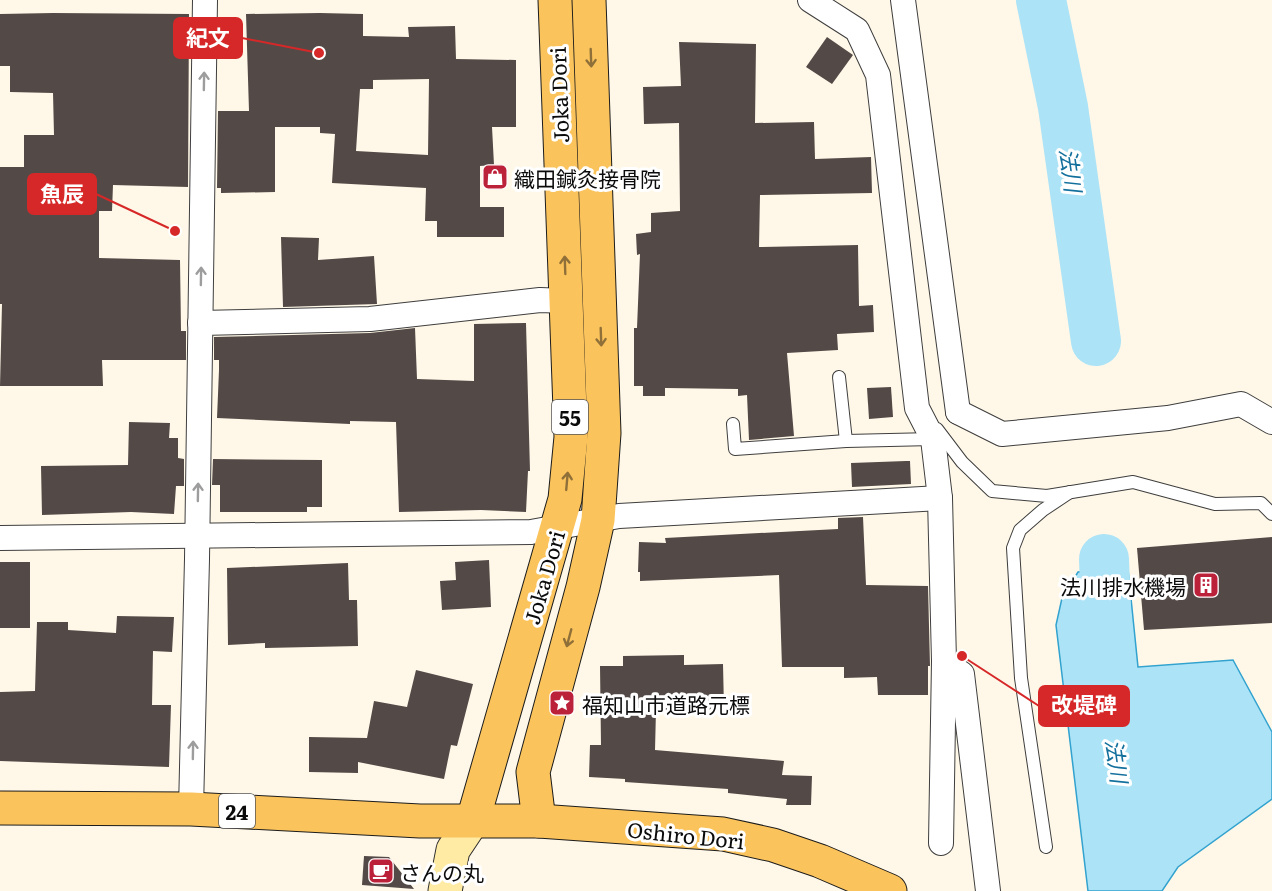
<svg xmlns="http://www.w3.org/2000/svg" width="1272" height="891" viewBox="0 0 1272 891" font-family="Literata,'Noto Sans JP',serif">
	<rect width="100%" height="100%" fill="#fff8e8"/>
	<!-- water -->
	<path fill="#ace3f7" stroke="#32a2cf" stroke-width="1.5" d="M1128 569 1138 667 1233 660 1272 732V799L1178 867 1162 891H1088L1056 625 1062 598 1078 572Z"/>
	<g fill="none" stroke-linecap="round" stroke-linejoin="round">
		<!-- river -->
		<g stroke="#ace3f7" stroke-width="50">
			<path d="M1041 0 1063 107 1096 341"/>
			<path d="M1104 559 1107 638"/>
		</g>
	</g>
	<!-- building -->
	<g fill="#534a47" fill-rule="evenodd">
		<path d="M53 13 189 14 188 187 113 185 112 211H99V258L180 260 181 331H186V360H102L103 386H0L2 304H0V167H24V135H54L53 93 10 92V66H0V14Z"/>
		<path d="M320 13 363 14V36L409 37 408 27 455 26 456 59 516 60V127H492L494 165 480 166V207H504V237H437V221H425L426 188 332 183 335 134 320 133V127H275V192L221 193V188H217L218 111H249L246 14ZM429 79 428 155 356 151 360 89H373V80Z"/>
		<path d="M827 37 853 55 832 84 806 67Z"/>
		<path d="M679 42 756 44 755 123 814 122 815 159 871 157 872 193 760 195 759 247 858 245 859 306 873 305 874 332 837 334 838 350 787 353 794 436 749 440 747 395 738 396V389L665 388V396H643V386H634V328H637L640 254 637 255 636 234 651 232V213L680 211 679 123 644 124 643 87 681 86Z"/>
		<path d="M281 237 319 238 318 260 374 256 377 304 283 307Z"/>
		<path d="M526 323 530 471H528L526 512 481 510 399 512 396 422 350 421V424L217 418 219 370V360H214V337L370 333 415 328 417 379 474 381V324Z"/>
		<path d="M891 387 893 417 869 419 867 388Z"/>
		<path d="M129 422 170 423 169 438H178V458L184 459V486H176L174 514 131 512 42 515 41 466 128 465Z"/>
		<path d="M213 459 322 460V507H307V512H220V485H212Z"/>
		<path d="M906 461H910L911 484 852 487 851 463Z"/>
		<path d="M863 517 866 585 928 586 930 666H928V695H878L877 677 844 678V667H782L779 575 640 581V572H638L639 542 666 543 665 538 838 529V518Z"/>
		<path d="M1272 537V623L1144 630 1137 548Z"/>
		<path d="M489 560 491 607 442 610 440 581 456 580 455 562Z"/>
		<rect x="0" y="562" width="30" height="66"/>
		<path d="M348 563 349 600H357L358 646 265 648V643L228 645 227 568Z"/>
		<path d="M117 616 174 617 172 652 153 651 152 705H171L169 767 0 761V692L35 691 37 622H68V630L116 633Z"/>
		<path d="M684 655V665L723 664 724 709 656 710 655 750 784 761 782 775 812 776 811 805H786L787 799 728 793V789L625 782V779L589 777 590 745H601L600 666H623V656Z"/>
		<path d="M416 670 473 684 457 746 451 745 444 779 358 762V773L309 772V737L367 738 374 701 407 707Z"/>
		<path d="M364 856 389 857 414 889 362 885Z"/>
	</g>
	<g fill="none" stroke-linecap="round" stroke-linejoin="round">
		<!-- lane casing -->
		<g stroke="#3e3e3e" stroke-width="14">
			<g id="lane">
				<path d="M839 377 846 441"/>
				<path d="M733 424 735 449 846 441 933 439"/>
				<path d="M937 429 962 462 992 491 1047 496 1133 482 1215 504 1261 503 1272 514"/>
				<path d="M1046 847 1021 678 1013 548 1020 530 1043 510 1070 492"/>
			</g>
		</g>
		<!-- street casing -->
		<g stroke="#3e3e3e" stroke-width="26">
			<g id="street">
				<path d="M810 0 857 30 878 75 917 408 933 439 940 498 944 661 962 674 988 891"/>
				<path d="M903 0 958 412"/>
				<path d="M200 323 370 319 540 300 566 301"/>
				<path d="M958 412 1002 434 1168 418 1241 404 1272 422"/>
				<path d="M0 538 531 532 619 516 940 498"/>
				<path d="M191 809 197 559 205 0"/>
				<path d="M941 843 944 661"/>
			</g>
		</g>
		<!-- secondary casing -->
		<g stroke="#2d2d2d" stroke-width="35">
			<path id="secondary" d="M445 891 453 850 473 820"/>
		</g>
		<!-- primary casing -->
		<g stroke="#1c1c1c" stroke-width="35">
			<g id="primary">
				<path d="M0 808 191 809 420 821H539L723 834 773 845 820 861 890 891"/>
				<path d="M473 820 565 499 571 437 555 0"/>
				<path d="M539 821 533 772 583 587 598 520 604 433 589 0"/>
			</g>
		</g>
		<!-- lane -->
		<use href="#lane" stroke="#fff" stroke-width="12"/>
		<!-- street -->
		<use href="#street" stroke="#fff" stroke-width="24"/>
		<!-- secondary -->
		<use href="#secondary" stroke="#ffeba3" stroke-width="33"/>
		<!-- primary -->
		<use href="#primary" stroke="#fbc35c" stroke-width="33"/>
	</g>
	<!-- one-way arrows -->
	<defs><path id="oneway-shaft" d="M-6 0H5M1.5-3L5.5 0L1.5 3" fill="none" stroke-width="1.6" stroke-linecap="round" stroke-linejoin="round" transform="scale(1.5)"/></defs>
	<g stroke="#8f7038">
		<use href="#oneway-shaft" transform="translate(591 58) rotate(88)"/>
		<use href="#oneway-shaft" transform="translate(565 265) rotate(-92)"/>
		<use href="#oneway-shaft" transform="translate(601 337) rotate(88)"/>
		<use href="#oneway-shaft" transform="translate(567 481) rotate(-85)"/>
		<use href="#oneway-shaft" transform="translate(569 638) rotate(105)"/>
	</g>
	<g stroke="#9d9d9d">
		<use href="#oneway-shaft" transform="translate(204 81) rotate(-89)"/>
		<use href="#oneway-shaft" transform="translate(201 276) rotate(-89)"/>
		<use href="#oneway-shaft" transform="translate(198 492) rotate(-89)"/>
		<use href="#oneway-shaft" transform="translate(193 750) rotate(-89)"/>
	</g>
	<!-- icons -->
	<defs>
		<g id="shop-square" transform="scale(1.35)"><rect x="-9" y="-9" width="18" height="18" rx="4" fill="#bc213a" stroke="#fff"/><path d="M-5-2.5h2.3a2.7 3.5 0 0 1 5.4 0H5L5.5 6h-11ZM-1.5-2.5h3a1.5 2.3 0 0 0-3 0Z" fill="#fff"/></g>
		<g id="building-square" transform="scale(1.35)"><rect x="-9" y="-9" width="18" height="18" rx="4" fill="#bc213a" stroke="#fff"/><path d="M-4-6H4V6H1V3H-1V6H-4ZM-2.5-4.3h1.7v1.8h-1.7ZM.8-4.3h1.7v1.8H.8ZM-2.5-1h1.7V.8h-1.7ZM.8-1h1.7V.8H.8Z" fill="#fff"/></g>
		<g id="sight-square" transform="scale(1.35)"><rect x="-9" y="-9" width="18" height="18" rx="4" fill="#bc213a" stroke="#fff"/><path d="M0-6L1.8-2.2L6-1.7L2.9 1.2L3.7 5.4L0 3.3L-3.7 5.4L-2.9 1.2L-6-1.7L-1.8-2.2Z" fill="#fff"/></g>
		<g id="cafe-square" transform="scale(1.35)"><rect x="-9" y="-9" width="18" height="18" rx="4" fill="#bc213a" stroke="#fff"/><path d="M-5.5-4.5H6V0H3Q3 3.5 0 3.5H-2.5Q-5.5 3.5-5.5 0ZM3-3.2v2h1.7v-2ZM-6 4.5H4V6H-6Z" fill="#fff"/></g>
	</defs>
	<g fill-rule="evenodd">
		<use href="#shop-square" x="495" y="177"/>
		<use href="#building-square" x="1206" y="585"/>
		<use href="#sight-square" x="562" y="703"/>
		<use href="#cafe-square" x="381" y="871"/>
	</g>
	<g text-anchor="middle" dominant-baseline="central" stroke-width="6" stroke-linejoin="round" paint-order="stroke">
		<!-- shield labels -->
		<g fill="#fff" stroke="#545454" stroke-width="1.5">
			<rect x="552" y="400" width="36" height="34" rx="4.5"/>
			<rect x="219" y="794" width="36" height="34" rx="4.5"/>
		</g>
		<g font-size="20" font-weight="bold" fill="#0b0b0b">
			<text x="570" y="417">55</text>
			<text x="237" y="811">24</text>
		</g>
		<!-- street labels -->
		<g font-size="21" fill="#0b0b0b" stroke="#fff">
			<text transform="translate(558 95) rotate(-92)">Joka Dori</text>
			<text transform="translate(543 577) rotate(-74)">Joka Dori</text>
			<text transform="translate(686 834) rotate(6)">Oshiro Dori</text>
		</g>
		<!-- poi labels -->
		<g font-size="21" fill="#0b0b0b" stroke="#fff" text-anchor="start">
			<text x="514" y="177">織田鍼灸接骨院</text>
			<text x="1186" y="585" text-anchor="end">法川排水機場</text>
			<text x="582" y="703">福知山市道路元標</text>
			<text x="400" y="871">さんの丸</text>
		</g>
		<!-- water labels -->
		<g font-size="22" font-style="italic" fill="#13709d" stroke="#fff">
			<text transform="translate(1072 170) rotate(82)">法川</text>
			<text transform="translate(1118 761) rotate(82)">法川</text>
		</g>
	</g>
	<!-- callouts -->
	<path fill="none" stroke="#d62828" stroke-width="2" d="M319 53L242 38M175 231L96 194M962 656L1039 706"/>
	<g fill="#d62828" stroke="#fff" stroke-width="2">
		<circle cx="319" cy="53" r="6"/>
		<circle cx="175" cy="231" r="6"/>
		<circle cx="962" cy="656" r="6"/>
	</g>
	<g fill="#d62828" stroke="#d62828" stroke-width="2">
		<rect x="174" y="18" width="68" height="40" rx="6"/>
		<rect x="28" y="174" width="68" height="40" rx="6"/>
		<rect x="1039" y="686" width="90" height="40" rx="6"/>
	</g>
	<g font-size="22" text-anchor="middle" font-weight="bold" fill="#fff">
		<text x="208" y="46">紀文</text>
		<text x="62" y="202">魚辰</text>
		<text x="1084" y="713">改堤碑</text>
	</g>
</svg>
